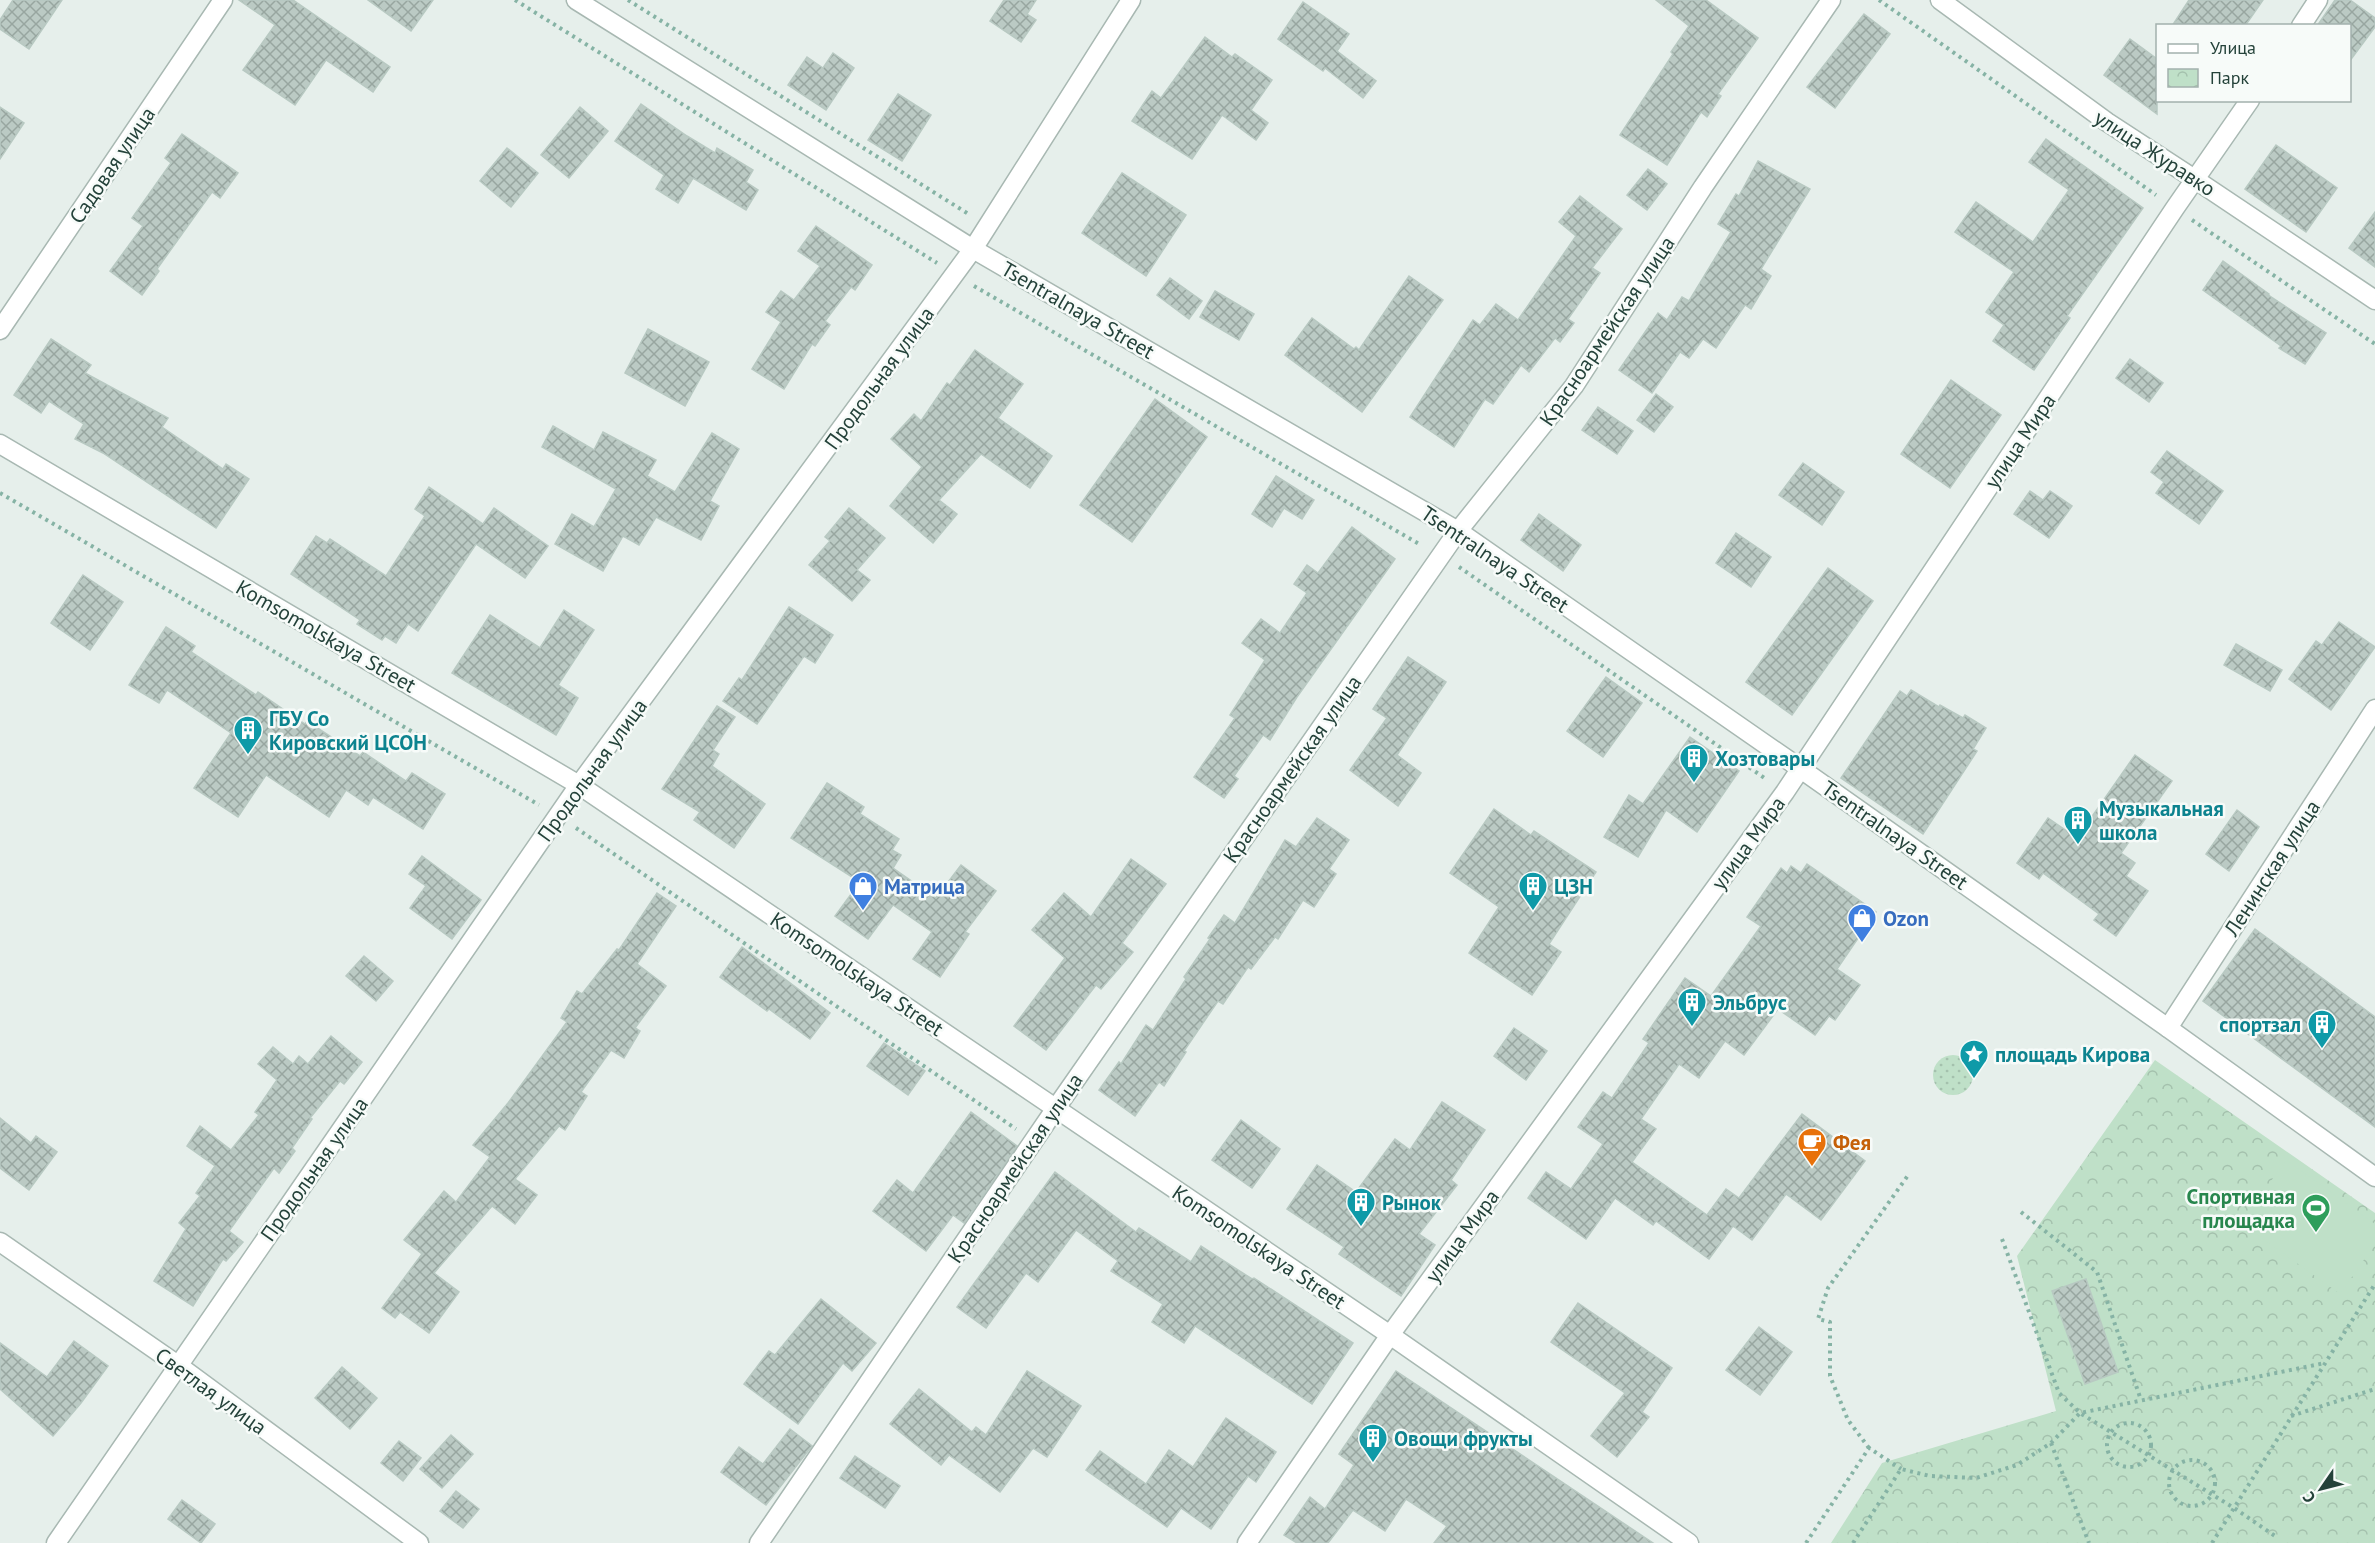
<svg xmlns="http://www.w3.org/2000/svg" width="2375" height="1543" viewBox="0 0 2375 1543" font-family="'PT Sans',sans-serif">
	<defs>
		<pattern id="grass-dots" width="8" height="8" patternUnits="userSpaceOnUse" patternTransform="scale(1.5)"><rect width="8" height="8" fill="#bfe0c8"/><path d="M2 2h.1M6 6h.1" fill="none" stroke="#a4c1ad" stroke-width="1.8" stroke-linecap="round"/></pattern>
		<pattern id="park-crowns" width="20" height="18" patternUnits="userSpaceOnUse" patternTransform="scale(1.5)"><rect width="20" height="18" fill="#bfe0c8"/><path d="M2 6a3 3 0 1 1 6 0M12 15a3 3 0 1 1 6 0" fill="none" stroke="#a4c1ad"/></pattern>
		<pattern id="building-cross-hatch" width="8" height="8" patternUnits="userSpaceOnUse" patternTransform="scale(1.5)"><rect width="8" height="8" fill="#bbcac4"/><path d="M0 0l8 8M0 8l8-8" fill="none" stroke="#98a6a0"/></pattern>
	</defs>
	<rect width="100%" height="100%" fill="#e6efeb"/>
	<!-- grass -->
	<circle fill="url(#grass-dots)" cx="1953" cy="1075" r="20"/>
	<!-- park -->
	<path fill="url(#park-crowns)" d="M2155 1060 2375 1213V1543H1831L1882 1463 2056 1411 2017 1256Z"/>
	<!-- pitch -->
	<path fill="#bfe0c8" d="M2286 1160 2375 1224V1244L2340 1294 2241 1223Z"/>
	<!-- building -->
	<g fill="url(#building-cross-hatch)" stroke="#b8c9c2" stroke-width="1.5">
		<path d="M13 0H62L29 49 0 29V20Z"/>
		<path d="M239 0H293L390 67 373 92 326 60 295 105 243 70 275 25Z"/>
		<path d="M368 0H433L411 31Z"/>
		<path d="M1004 0H1036L1027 14 1036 20 1021 42 990 21Z"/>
		<path d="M1656 0H1706L1758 38 1718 94 1721 96 1707 117 1701 112 1667 165 1620 135 1673 54 1671 52 1689 26Z"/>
		<path d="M2189 0H2263L2245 26H2172Z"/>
		<path d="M2335 0H2350L2375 18V27L2349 62V26H2317Z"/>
		<path d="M1303 2 1349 34 1337 51 1376 81 1363 98 1325 68 1323 71 1278 39Z"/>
		<path d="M1864 14 1890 34 1835 108 1807 87Z"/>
		<path d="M1205 37 1232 57 1235 54 1272 80 1251 110 1268 123 1256 140 1222 115 1192 159 1132 121 1152 91 1161 98Z"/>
		<path d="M2130 39 2157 59V114L2104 75Z"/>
		<path d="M833 53 854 68 826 110 788 85 807 57 823 68Z"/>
		<path d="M898 94 931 115 902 161 868 140Z"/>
		<path d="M641 104 687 136 715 153 717 148 753 170 746 182 758 190 746 210 693 178 678 203 656 189 664 175 615 141Z"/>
		<path d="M0 107 24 123 0 159Z"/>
		<path d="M580 107 608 131 569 178 541 155Z"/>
		<path d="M182 134 238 173 220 198 212 192 157 269 159 271 142 295 110 271 143 226 132 218 171 163 165 158Z"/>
		<path d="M2046 139 2143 208 2067 316 2070 318 2034 370 1993 341 2004 325 1986 312 2014 272 1955 232 1976 202 2033 242 2069 190 2029 162Z"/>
		<path d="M2276 145 2337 188 2306 232 2245 189Z"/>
		<path d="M507 148 538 173 511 207 480 181Z"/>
		<path d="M1758 161 1810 189 1761 269 1771 276 1751 309 1745 305 1716 348 1703 339 1689 358 1680 352 1652 393 1619 370 1658 313 1667 320 1682 297 1689 301 1731 232 1718 224 1736 194 1739 196Z"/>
		<path d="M1648 169 1667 184 1647 210 1627 195Z"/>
		<path d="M1122 173 1186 215 1146 276 1082 233Z"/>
		<path d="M1580 196 1622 229 1592 268 1600 273 1568 319 1574 323 1560 342 1555 338 1529 372 1521 365 1493 404 1485 399 1454 447 1410 417 1473 320 1480 325 1496 304 1518 320 1576 236 1559 222Z"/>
		<path d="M2375 212V267L2349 248Z"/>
		<path d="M816 226 872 265 855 290 851 287 825 321 830 325 815 346 812 344 784 389 752 369 781 322 766 312 781 291 794 300 820 266 798 251Z"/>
		<path d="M2223 261 2269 294 2268 295 2326 333 2305 364 2279 348 2281 346 2203 290Z"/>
		<path d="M1409 276 1443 300 1362 412 1285 355 1312 318 1354 349 1356 347 1359 350Z"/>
		<path d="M1170 278 1202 301 1189 319 1157 295Z"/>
		<path d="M1215 291 1254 314 1239 340 1200 317Z"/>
		<path d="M648 329 709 362 685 406 625 373Z"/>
		<path d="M51 339 91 365 85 373 168 418 162 427 223 469 226 464 249 479 216 528 103 453 75 439 84 424 49 401 41 413 14 395Z"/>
		<path d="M975 350 1023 384 998 418 1052 456 1030 488 981 454 939 500 957 514 933 543 890 506 922 467 891 439 914 414 921 421 947 383 950 385Z"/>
		<path d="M2130 359 2163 383 2149 402 2116 378Z"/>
		<path d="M1951 380 2001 415 1950 488 1901 454Z"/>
		<path d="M1656 394 1673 407 1654 432 1637 420Z"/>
		<path d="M1155 399 1207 437 1132 542 1080 505Z"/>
		<path d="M1598 407 1633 431 1617 454 1582 430Z"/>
		<path d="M553 426 594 450 603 432 656 460 647 476 675 492 712 433 739 449 710 501 719 506 701 540 656 517 639 545 623 536 603 571 555 544 572 514 594 527 616 489 542 447Z"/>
		<path d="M2167 451 2223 491 2199 524 2156 493 2164 482 2151 472Z"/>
		<path d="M1803 463 1844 492 1822 525 1779 495Z"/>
		<path d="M1276 476 1314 500 1302 519 1284 508 1272 527 1252 514Z"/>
		<path d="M429 487 483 524 494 508 548 546 525 578 476 544 418 631 408 624 396 643 385 636 382 640 357 624 360 620 291 574 316 536 327 543 330 539 386 576 425 516 415 509Z"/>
		<path d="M2030 491 2043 500 2050 491 2072 506 2049 538 2014 514Z"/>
		<path d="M849 508 885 538 857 570 870 580 852 601 809 565 830 541 825 537Z"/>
		<path d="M1539 514 1581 545 1563 571 1521 540Z"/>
		<path d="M1352 527 1395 559 1297 697 1270 740 1263 735 1234 776 1238 779 1224 798 1194 777 1235 718 1230 715 1265 660 1242 643 1261 619 1280 633 1307 593 1294 584 1307 565 1318 573Z"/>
		<path d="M1736 533 1771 557 1751 587 1716 563Z"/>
		<path d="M1828 568 1873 601 1792 715 1746 682Z"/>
		<path d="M83 575 123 602 90 650 51 623Z"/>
		<path d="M789 607 833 635 815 663 804 656 757 724 723 701 739 678 742 680Z"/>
		<path d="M564 610 594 630 558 685 578 698 556 735 452 673 490 615 540 648Z"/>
		<path d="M2339 622 2375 647 2331 710 2289 679 2316 641 2322 645Z"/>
		<path d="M166 627 195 646 191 652 256 695 258 692 305 724 307 721 360 756 363 752 406 781 412 773 445 794 423 829 373 797 368 805 346 790 329 817 266 775 238 817 194 788 231 733 167 690 159 703 129 685Z"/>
		<path d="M2236 644 2282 670 2270 691 2224 665Z"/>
		<path d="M1408 657 1446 682 1397 755 1421 773 1398 806 1350 770 1387 718 1373 709Z"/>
		<path d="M1606 677 1642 703 1603 757 1567 731Z"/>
		<path d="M1911 690 1939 707 1940 705 1963 718 1965 715 1986 728 1973 749 1977 751 1923 834 1841 778 1900 691 1907 696Z"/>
		<path d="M717 706 735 717 713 750 719 754 712 766 765 804 734 848 694 820 700 812 662 789Z"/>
		<path d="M1690 737 1739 771 1697 832 1666 810 1638 857 1604 837 1629 795 1643 804Z"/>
		<path d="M2135 755 2172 781 2121 853 2135 863 2126 876 2148 891 2116 936 2094 920 2099 914 2043 873 2039 879 2017 863 2048 818 2077 838Z"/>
		<path d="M827 783 864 807 860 814 899 839 892 850 901 855 893 868 936 898 961 865 996 891 965 932 969 934 940 977 913 959 932 932 893 905 868 939 835 916 860 882 791 838Z"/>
		<path d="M1494 809 1531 835 1534 831 1596 872 1549 944 1561 952 1532 995 1469 953 1499 907 1450 873Z"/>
		<path d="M2237 810 2259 827 2229 871 2206 854Z"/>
		<path d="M1317 818 1349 840 1329 869 1336 874 1314 907 1303 900 1278 939 1275 937 1251 969 1248 967 1223 1004 1218 1001 1184 1051 1186 1052 1164 1086 1159 1082 1135 1116 1099 1090 1119 1062 1121 1064 1146 1025 1153 1030 1186 979 1184 977 1210 939 1208 938 1224 915 1235 923 1285 840 1296 847Z"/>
		<path d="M422 856 481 900 452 939 410 908 426 886 409 874Z"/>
		<path d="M1131 859 1166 884 1122 943 1133 952 1101 989 1096 985 1046 1050 1014 1026 1065 958 1032 930 1064 893 1091 917Z"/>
		<path d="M1807 864 1876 912 1837 969 1860 985 1835 1020 1829 1016 1815 1035 1778 1009 1744 1055 1725 1041 1699 1078 1679 1064 1641 1119 1656 1129 1632 1162 1707 1215 1726 1189 1739 1198 1802 1114 1865 1161 1821 1220 1786 1194 1752 1240 1733 1226 1709 1259 1656 1221 1653 1225 1615 1198 1586 1239 1528 1198 1546 1172 1571 1189 1603 1144 1578 1127 1603 1092 1612 1098 1649 1043 1643 1039 1685 978 1711 996 1761 926 1747 917 1781 868 1787 873 1791 866 1801 873Z"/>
		<path d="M657 893 676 906 637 964 666 986 635 1028 640 1031 624 1058 611 1050 581 1092 587 1096 565 1130 559 1126 515 1179 537 1195 515 1224 492 1206 434 1273 459 1292 429 1333 400 1312 395 1318 382 1308 422 1254 404 1240 444 1191 456 1202 490 1157 473 1145 508 1103 567 1022 561 1018 577 991 582 994 617 949 619 950Z"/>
		<path d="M2255 929 2375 1017V1127L2203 1001Z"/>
		<path d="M742 947 830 1013 810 1039 769 1009 767 1011 720 977Z"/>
		<path d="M364 956 393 981 376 1001 346 976Z"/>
		<path d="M1514 1028 1547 1051 1526 1080 1494 1056Z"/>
		<path d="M331 1036 362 1062 344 1084 340 1081 310 1118 312 1119 292 1148 295 1151 279 1173 274 1168 229 1231 243 1242 226 1261 223 1259 193 1306 154 1281 186 1229 179 1223 200 1196 196 1193 215 1166 187 1146 200 1126 231 1150 259 1115 255 1112 277 1080 258 1064 273 1047 293 1064 299 1056 308 1064Z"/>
		<path d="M884 1043 925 1071 908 1095 867 1066Z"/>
		<path d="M1442 1102 1485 1130 1451 1180 1457 1185 1419 1234 1435 1245 1401 1296 1339 1254 1344 1247 1287 1209 1317 1165 1356 1192 1395 1139 1410 1150Z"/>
		<path d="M971 1112 1017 1146 964 1223 953 1215 926 1251 873 1211 897 1180 913 1193Z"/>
		<path d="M0 1118 31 1143 36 1136 57 1152 29 1190 0 1168Z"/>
		<path d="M1241 1120 1280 1149 1252 1188 1212 1160Z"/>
		<path d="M1055 1172 1136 1232 1139 1228 1191 1262 1201 1246 1252 1279 1254 1278 1353 1343 1312 1404 1195 1326 1184 1343 1152 1322 1163 1304 1111 1271 1118 1261 1076 1230 1038 1282 1026 1273 986 1328 957 1307Z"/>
		<path d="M2086 1279 2118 1372 2085 1384 2052 1291Z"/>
		<path d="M821 1299 876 1343 852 1371 843 1363 798 1424 744 1384 769 1351 775 1355Z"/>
		<path d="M1578 1303 1672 1368 1642 1412 1649 1417 1617 1457 1591 1436 1625 1393 1551 1342Z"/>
		<path d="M1759 1327 1792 1352 1760 1395 1726 1370Z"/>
		<path d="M74 1341 108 1366 81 1403 53 1436 0 1389V1343L47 1377Z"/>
		<path d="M342 1367 377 1398 350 1429 315 1398Z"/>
		<path d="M1027 1371 1081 1406 1047 1457 1033 1448 1000 1492 949 1455 941 1465 890 1424 919 1389 972 1432 976 1427 986 1435Z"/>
		<path d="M1396 1371 1653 1543H1434L1447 1526 1406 1499 1385 1531 1353 1510 1328 1543H1297L1284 1535 1310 1497 1325 1509 1354 1465 1339 1454Z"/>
		<path d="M1226 1418 1276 1452 1256 1482 1248 1476 1211 1529 1181 1508 1167 1527 1086 1470 1100 1451 1146 1484 1169 1450 1193 1467Z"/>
		<path d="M790 1429 812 1446 766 1505 721 1472 739 1447 763 1464Z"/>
		<path d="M451 1435 473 1454 442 1488 420 1469Z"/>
		<path d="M399 1441 421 1458 403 1481 381 1463Z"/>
		<path d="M855 1456 900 1486 885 1508 840 1478Z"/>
		<path d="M456 1491 479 1509 463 1528 440 1511Z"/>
		<path d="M182 1500 215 1524 201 1543 168 1519Z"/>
	</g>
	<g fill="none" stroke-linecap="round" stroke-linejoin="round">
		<!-- street casing -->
		<g stroke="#a8b8b2" stroke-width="21">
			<g id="street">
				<path d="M576 0 973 249 1458 531 1801 769 2168 1028 2375 1177"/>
				<path d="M1940 0 2107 122 2196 180 2375 300"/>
				<path d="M2301 26 2318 0"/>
				<path d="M0 330 223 0"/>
				<path d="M0 444 579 785 1390 1335 1689 1543"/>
				<path d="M2168 1028 2375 709"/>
				<path d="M0 1242 179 1366 419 1543"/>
				<path d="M56 1543 579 785 973 249 1131 0"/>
				<path d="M759 1543 1056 1108 1458 531 1574 386 1703 187 1831 0"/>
				<path d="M1247 1543 1390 1335 1785 792 2175 208 2250 100"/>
			</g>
		</g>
		<!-- path -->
		<g stroke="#86b3a5" stroke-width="4" stroke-dasharray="3 4.5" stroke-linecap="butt">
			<path d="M515 0 937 263"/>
			<path d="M628 0 970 215"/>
			<path d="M1879 0 2156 195"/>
			<path d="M2192 220 2375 344"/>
			<path d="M974 286 1421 545"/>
			<path d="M0 493 539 805"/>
			<path d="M1459 567 1766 779"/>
			<path d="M576 828 1016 1129"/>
			<path d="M2021 1212 2097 1272 2141 1400"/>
			<path d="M2002 1239 2059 1393 2080 1413 2234 1508 2278 1538"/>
			<path d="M2291 1416 2375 1389"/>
			<circle cx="2129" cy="1445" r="22"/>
			<path d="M2051 1443 2089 1543"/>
			<path d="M1869 1448 1848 1420 1830 1376V1322L1818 1319 1828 1288 1909 1174"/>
			<circle cx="2192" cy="1483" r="23"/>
			<path d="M1806 1543 1869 1448 1901 1469"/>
			<path d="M1853 1543 1901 1469 1930 1476 1976 1478 2017 1465 2051 1443 2080 1413 2325 1363"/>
			<path d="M2212 1543 2375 1284"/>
		</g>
		<!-- street -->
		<use href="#street" stroke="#fff" stroke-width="18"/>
	</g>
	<!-- icons -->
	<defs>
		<g id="building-pin" transform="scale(1.5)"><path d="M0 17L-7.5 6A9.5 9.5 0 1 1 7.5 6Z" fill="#0f9aa8" stroke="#f7fbf9"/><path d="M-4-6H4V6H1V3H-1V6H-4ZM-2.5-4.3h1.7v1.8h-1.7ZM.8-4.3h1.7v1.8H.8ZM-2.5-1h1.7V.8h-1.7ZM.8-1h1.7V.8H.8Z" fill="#fff"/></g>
		<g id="shop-pin" transform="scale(1.5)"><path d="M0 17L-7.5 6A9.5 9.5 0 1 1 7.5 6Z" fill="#3f7fe0" stroke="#f7fbf9"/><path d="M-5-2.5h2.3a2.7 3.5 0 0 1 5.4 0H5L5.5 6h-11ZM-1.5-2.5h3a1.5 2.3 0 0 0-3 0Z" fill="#fff"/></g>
		<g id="sight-pin" transform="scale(1.5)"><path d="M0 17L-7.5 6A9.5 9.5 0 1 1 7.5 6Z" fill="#0f9aa8" stroke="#f7fbf9"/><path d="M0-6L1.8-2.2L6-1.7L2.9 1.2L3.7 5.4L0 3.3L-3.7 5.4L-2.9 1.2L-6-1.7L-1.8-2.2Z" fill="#fff"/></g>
		<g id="cafe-pin" transform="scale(1.5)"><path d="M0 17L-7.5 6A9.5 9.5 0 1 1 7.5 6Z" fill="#e8710a" stroke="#f7fbf9"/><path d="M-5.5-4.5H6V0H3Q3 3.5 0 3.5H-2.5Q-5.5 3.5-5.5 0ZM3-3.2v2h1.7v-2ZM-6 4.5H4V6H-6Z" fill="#fff"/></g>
		<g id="stadium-pin" transform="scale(1.5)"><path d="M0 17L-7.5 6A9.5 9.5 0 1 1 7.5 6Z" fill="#2e9e5b" stroke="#f7fbf9"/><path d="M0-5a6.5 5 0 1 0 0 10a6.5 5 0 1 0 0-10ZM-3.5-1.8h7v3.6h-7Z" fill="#fff"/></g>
	</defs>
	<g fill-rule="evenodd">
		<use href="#building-pin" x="248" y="730"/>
		<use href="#building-pin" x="1694" y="758"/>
		<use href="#building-pin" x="2078" y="820"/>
		<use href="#shop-pin" x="863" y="886"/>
		<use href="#building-pin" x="1533" y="886"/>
		<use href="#shop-pin" x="1862" y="918"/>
		<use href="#building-pin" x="1692" y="1002"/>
		<use href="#building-pin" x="2322" y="1024"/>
		<use href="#sight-pin" x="1974" y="1054"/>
		<use href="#cafe-pin" x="1812" y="1142"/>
		<use href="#building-pin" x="1361" y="1202"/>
		<use href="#stadium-pin" x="2316" y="1208"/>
		<use href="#building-pin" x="1373" y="1438"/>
	</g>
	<g text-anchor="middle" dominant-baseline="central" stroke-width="5" stroke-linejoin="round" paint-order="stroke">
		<!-- street labels -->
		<g font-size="21" fill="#24423a" stroke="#f7fbf9">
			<text transform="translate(2155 153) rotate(33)">улица Журавко</text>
			<text transform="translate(112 165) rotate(-56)">Садовая улица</text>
			<text transform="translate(1078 310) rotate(30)">Tsentralnaya Street</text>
			<text transform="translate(1607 331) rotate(-56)">Красноармейская улица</text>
			<text transform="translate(879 378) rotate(-54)">Продольная улица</text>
			<text transform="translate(2020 441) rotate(-56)">улица Мира</text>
			<text transform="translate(1495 559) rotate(34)">Tsentralnaya Street</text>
			<text transform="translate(326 636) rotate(30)">Komsomolskaya Street</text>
			<text transform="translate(1292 769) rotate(-55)">Красноармейская улица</text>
			<text transform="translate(592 770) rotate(-54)">Продольная улица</text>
			<text transform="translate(1895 835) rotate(35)">Tsentralnaya Street</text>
			<text transform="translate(1748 843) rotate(-54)">улица Мира</text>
			<text transform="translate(2272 868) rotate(-57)">Ленинская улица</text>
			<text transform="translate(857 974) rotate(34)">Komsomolskaya Street</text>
			<text transform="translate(1015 1168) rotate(-56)">Красноармейская улица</text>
			<text transform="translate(314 1169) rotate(-55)">Продольная улица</text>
			<text transform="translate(1462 1236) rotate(-54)">улица Мира</text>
			<text transform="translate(1259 1247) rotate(34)">Komsomolskaya Street</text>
			<text transform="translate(211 1391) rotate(36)">Светлая улица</text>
		</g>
		<!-- culture labels -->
		<g font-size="21" font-weight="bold" fill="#0d838f" stroke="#f7fbf9" text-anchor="start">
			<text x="269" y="718">ГБУ Со<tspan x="269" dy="24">Кировский ЦСОН</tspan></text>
			<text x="1715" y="758">Хозтовары</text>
			<text x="2099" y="808">Музыкальная<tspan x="2099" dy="24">школа</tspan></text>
			<text x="1554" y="886">ЦЗН</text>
			<text x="1713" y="1002">Эльбрус</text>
			<text x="2301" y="1024" text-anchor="end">спортзал</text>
			<text x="1995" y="1054">площадь Кирова</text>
			<text x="1382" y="1202">Рынок</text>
			<text x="1394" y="1438">Овощи фрукты</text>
		</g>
		<!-- shop labels -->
		<g font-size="21" font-weight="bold" fill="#366cbe" stroke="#f7fbf9" text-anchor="start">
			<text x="884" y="886">Матрица</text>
			<text x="1883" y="918">Ozon</text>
		</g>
		<!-- food labels -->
		<g font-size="21" font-weight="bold" fill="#c56008" stroke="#f7fbf9" text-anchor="start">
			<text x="1833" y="1142">Фея</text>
		</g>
		<!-- leisure labels -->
		<g font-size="21" font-weight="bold" fill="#27864d" stroke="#f7fbf9" text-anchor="end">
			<text x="2295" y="1196">Cпортивная<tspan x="2295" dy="24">площадка</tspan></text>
		</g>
	</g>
	<!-- legend -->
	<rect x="2156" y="24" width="195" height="78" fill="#f7fbf9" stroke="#a3b1ad" stroke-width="1.5"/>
	<rect x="2168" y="44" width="30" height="9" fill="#ffffff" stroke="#a3b1ad" stroke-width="1.5"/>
	<text x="2210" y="54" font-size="18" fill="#24423a">Улица</text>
	<rect x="2168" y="69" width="30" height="18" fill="url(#park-crowns)" stroke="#a3b1ad" stroke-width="1.5"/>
	<text x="2210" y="84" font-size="18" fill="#24423a">Парк</text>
	<!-- north arrow -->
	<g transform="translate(2321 1489) rotate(235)" stroke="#f7fbf9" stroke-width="4.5" paint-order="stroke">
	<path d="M0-4.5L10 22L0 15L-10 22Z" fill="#24423a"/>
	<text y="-9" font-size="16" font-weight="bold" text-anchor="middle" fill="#24423a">С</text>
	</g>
</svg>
